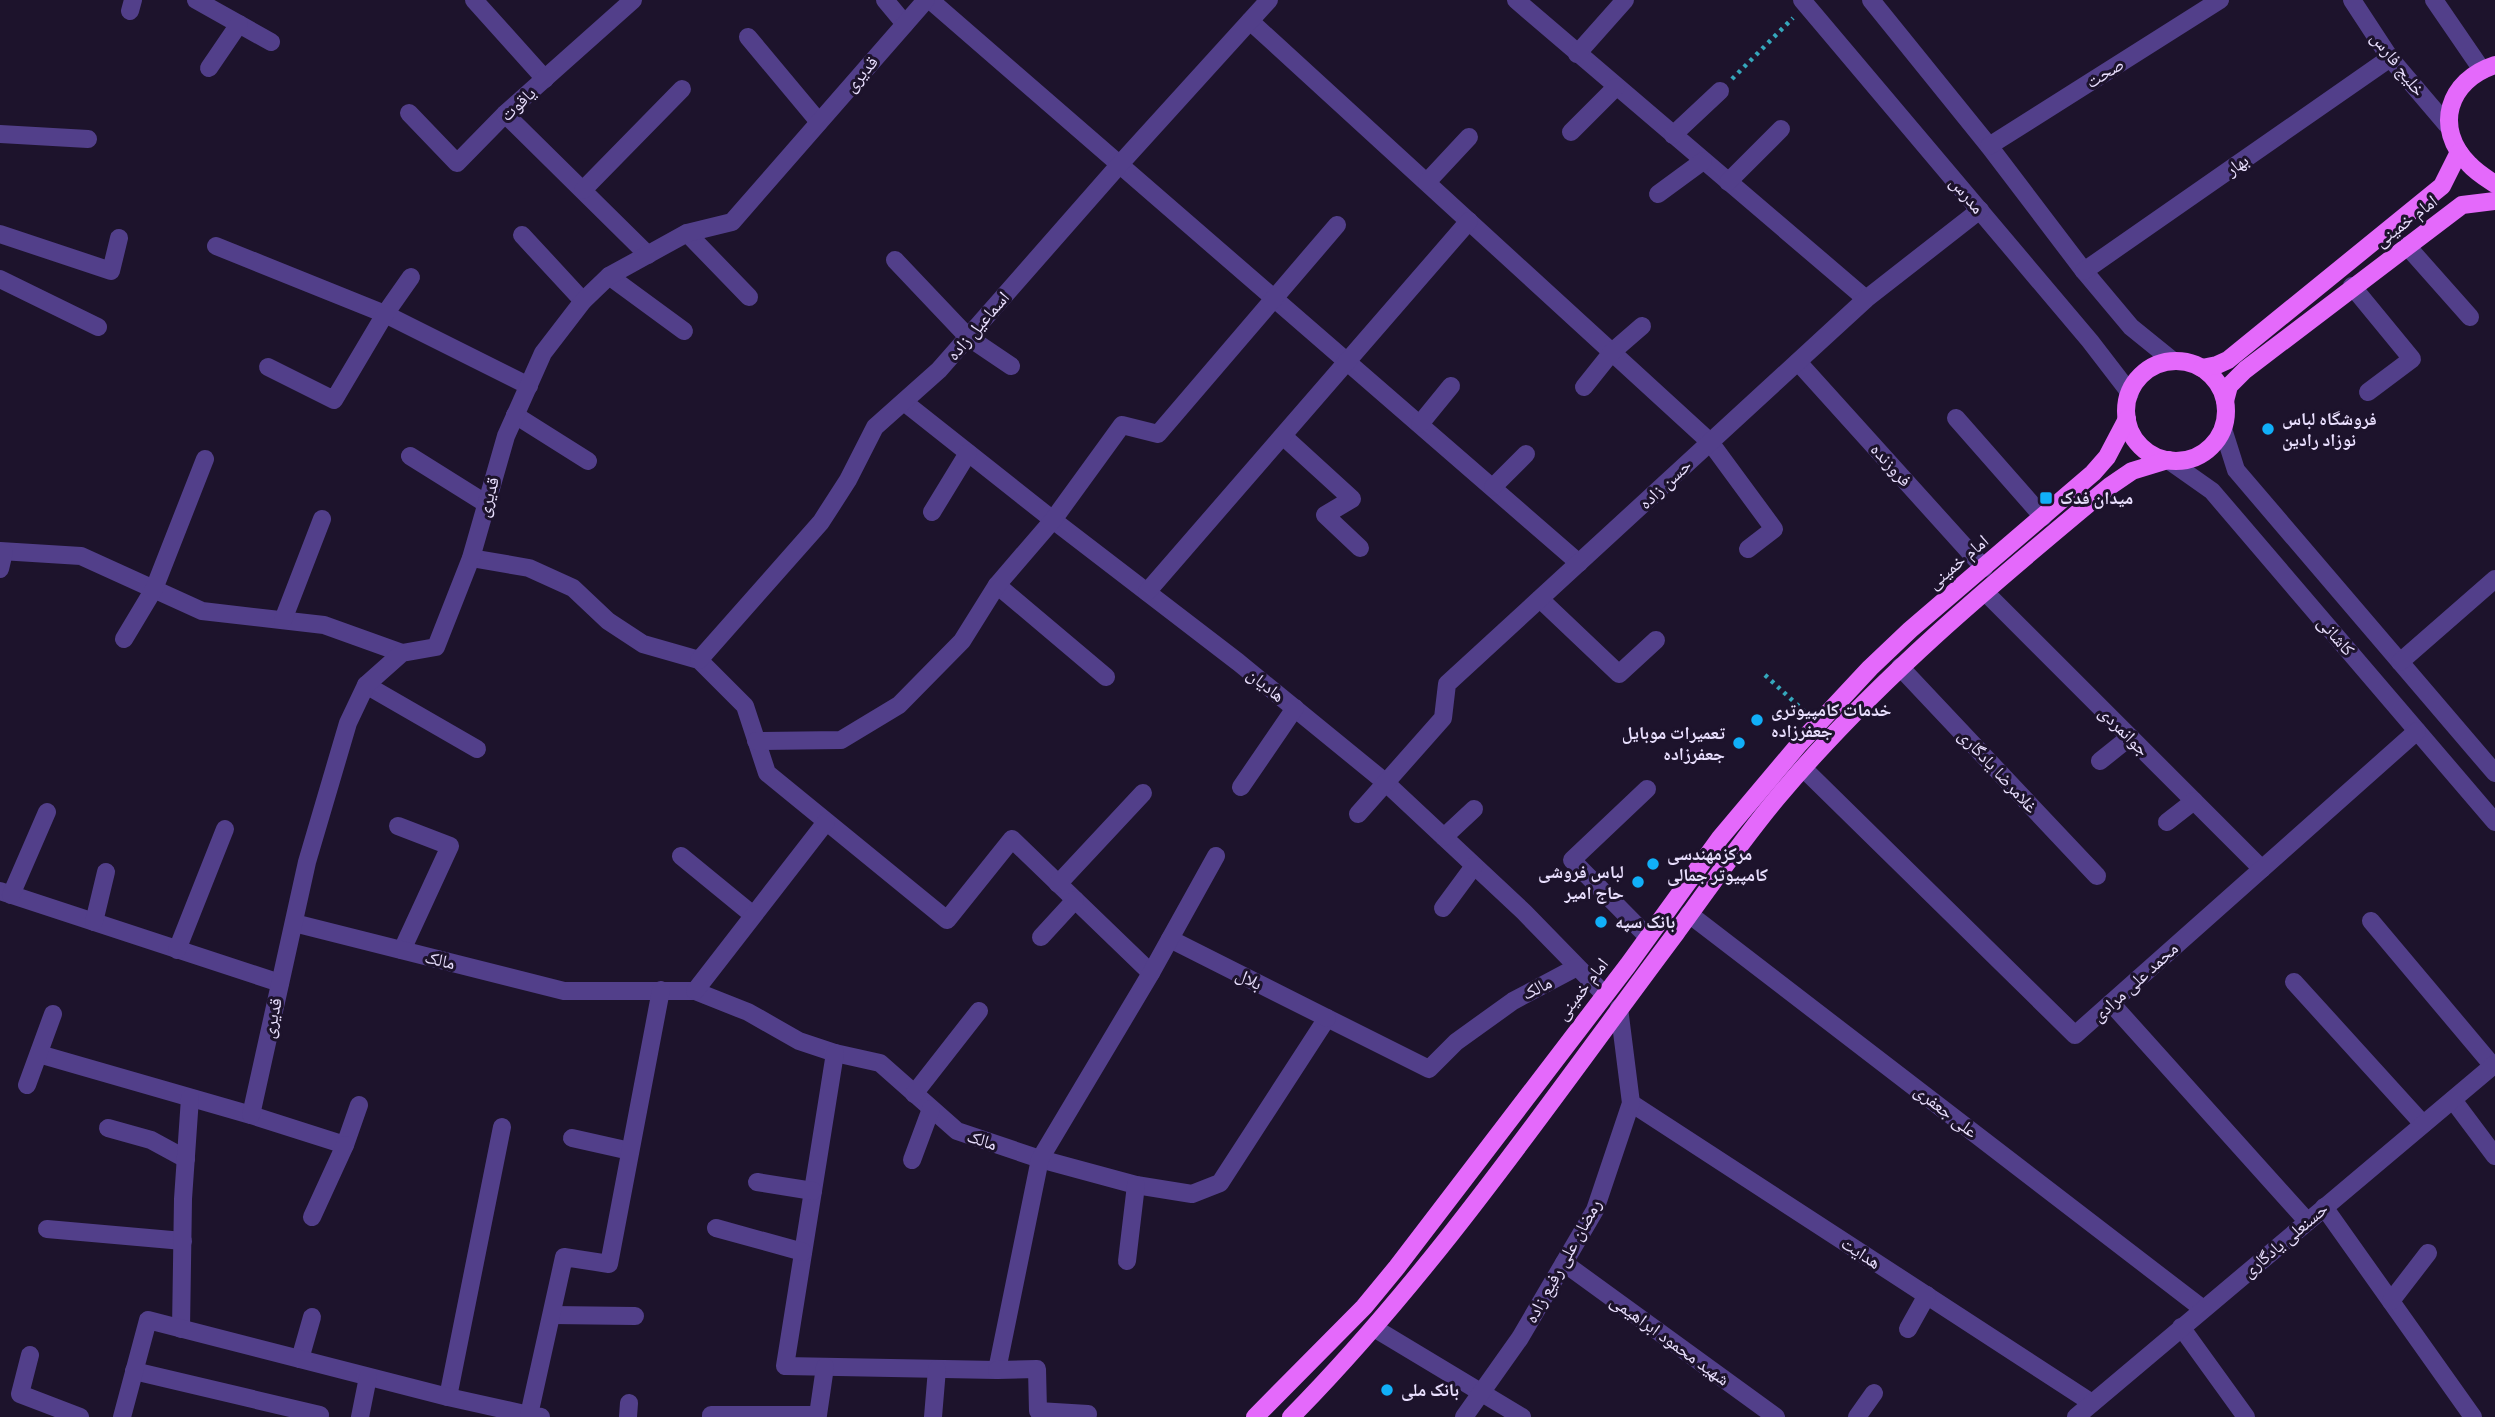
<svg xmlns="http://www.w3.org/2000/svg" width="2495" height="1417" viewBox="0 0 2495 1417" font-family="'Fira Sans Condensed','Noto Naskh Arabic',sans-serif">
	<rect width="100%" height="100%" fill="#1d132c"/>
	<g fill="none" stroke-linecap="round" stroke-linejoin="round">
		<!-- path -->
		<g stroke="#35a7bc" stroke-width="4.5" stroke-dasharray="3.5 5" stroke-linecap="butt">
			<path d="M1732 79 1793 18"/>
			<path d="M1765 675 1804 711"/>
		</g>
		<!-- minor -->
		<g stroke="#523f8a" stroke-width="18">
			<path d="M196 0 271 42"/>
			<path d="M474 0 545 79"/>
			<path d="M885 0 905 24"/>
			<path d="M930 0 1579 563"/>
			<path d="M1516 0 1866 299"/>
			<path d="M1802 0 2090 341 2130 393"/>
			<path d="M1871 0 1989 146 2084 271 2131 327 2173 361"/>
			<path d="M2352 0 2390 58 2447 125"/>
			<path d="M2434 0 2482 70"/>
			<path d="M130 11 133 0"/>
			<path d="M1250 21 1710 442 1774 529 1748 549"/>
			<path d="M748 37 819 122"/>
			<path d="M1577 54 1625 0"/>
			<path d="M209 68 239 24"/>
			<path d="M409 113 457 163 505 114 633 0"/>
			<path d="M505 114 648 255"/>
			<path d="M1571 132 1616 87"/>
			<path d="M0 134 88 139"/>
			<path d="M1673 135 1720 91"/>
			<path d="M1989 146 2220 0"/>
			<path d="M1427 182 1469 137"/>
			<path d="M1728 182 1781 129"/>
			<path d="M583 190 682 89"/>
			<path d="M1658 194 1703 161"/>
			<path d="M687 233 749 297"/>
			<path d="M0 234 111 271 119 238"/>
			<path d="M522 235 583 301"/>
			<path d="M216 246 385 314 529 386"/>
			<path d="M2407 246 2470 317"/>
			<path d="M895 260 968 337 1011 366"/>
			<path d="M2084 271 2390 58"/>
			<path d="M609 276 684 331"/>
			<path d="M0 279 98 327"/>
			<path d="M2352 286 2412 359 2368 392"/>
			<path d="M1798 362 1984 568"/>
			<path d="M268 367 334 400 385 314 411 277"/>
			<path d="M1584 387 1612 352 1642 326"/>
			<path d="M904 402 1053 520 1238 662 1385 782 1524 912 1605 995"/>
			<path d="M515 415 588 461"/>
			<path d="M1956 418 2043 517"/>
			<path d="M1420 424 1451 386"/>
			<path d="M2223 429 2236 470 2495 773"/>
			<path d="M1283 436 1352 499 1325 515 1360 548"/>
			<path d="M410 456 485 503"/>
			<path d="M2168 460 2212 491 2495 822"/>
			<path d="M1493 487 1526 454"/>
			<path d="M932 512 968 453"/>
			<path d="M0 551 81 556 202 611 324 625 402 653"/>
			<path d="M471 558 529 568 573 588 608 621 643 644 699 660 745 706 767 773 947 920 1012 839 1151 973"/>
			<path d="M0 569 4 552"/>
			<path d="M997 585 1106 677"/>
			<path d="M1147 592 1469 221"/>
			<path d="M1985 592 2262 869"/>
			<path d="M1540 599 1619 674 1656 640"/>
			<path d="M283 620 322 519"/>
			<path d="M124 639 154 589 205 459"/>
			<path d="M699 660 821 522 848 480 875 427 939 370 1120 164 1269 0"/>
			<path d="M2400 662 2495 579"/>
			<path d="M1900 667 2097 876"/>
			<path d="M366 685 477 749"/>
			<path d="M756 741 841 740 899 705 962 641 997 585 1053 520 1122 425 1158 434 1337 225"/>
			<path d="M2100 761 2130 737"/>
			<path d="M1803 768 2075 1035 2417 731"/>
			<path d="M1241 787 1295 708"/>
			<path d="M1647 789 1572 860 1648 937"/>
			<path d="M1358 814 1443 718 1447 684 1866 299 1980 210"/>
			<path d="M2167 822 2194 801"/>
			<path d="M398 826 450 846 402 950"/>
			<path d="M1444 837 1474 809"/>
			<path d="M681 856 753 915"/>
			<path d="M1058 884 1143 793"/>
			<path d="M0 891 280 983"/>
			<path d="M11 895 47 812"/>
			<path d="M1443 908 1474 866"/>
			<path d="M1689 914 2203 1309"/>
			<path d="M2371 921 2493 1066"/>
			<path d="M94 922 106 872"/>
			<path d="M294 923 564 991H695L748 1012 799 1041 835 1053 880 1063 957 1131 1040 1159 1136 1185 1192 1194 1220 1183 1327 1018 1429 1069 1456 1042 1513 1001 1577 967"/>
			<path d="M1041 937 1075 900"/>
			<path d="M1170 939 1327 1018"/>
			<path d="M177 950 225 829"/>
			<path d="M2294 982 2423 1124"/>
			<path d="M695 991 826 822"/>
			<path d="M2111 1003 2307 1221"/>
			<path d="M835 1053 785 1366 997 1370 1040 1159 1151 973 1216 856"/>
			<path d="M39 1054 251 1115 345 1145 359 1105"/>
			<path d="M27 1085 53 1014"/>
			<path d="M914 1094 979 1011"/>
			<path d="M2453 1100 2495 1156"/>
			<path d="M1631 1103 2092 1403"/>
			<path d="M251 1115 307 862 348 723 366 685 402 653 436 647 471 558 506 436 543 353 583 301 609 276 687 233 732 222 926 0"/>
			<path d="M108 1128 151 1140 186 1159"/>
			<path d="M572 1138 630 1151"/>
			<path d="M912 1160 931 1109"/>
			<path d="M757 1182 813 1191"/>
			<path d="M2324 1207 2473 1417"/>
			<path d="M312 1217 345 1145"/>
			<path d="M716 1228 803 1252"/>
			<path d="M47 1229 183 1241"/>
			<path d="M1127 1261 1136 1185"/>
			<path d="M1564 1263 1776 1417"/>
			<path d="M2391 1301 2428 1253"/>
			<path d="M552 1315 635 1316"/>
			<path d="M2181 1327 2246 1417"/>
			<path d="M1374 1328 1522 1417"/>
			<path d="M181 1329 183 1199 190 1098"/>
			<path d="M1908 1329 1927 1295"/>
			<path d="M30 1355 20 1394 80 1417"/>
			<path d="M300 1359 312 1317"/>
			<path d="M997 1370 1037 1369 1038 1411 1088 1414"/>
			<path d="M134 1371 320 1415"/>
			<path d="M448 1397 502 1127"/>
			<path d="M122 1417 148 1320 448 1397 529 1415"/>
			<path d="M360 1417 368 1377"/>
			<path d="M541 1417 529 1415 564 1257 609 1264 661 990"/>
			<path d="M628 1417 629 1403"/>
			<path d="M711 1417V1415H818L825 1367"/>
			<path d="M933 1417 937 1369"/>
			<path d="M1464 1417 1520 1338 1595 1210 1631 1103 1619 1008"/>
			<path d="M1857 1417 1874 1393"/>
			<path d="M2076 1417 2495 1064"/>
		</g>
		<!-- major -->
		<g stroke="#e469fb" stroke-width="18">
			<path d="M2495 65C2448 80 2433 128 2469 164 2476 172 2486 178 2495 184"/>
			<circle cx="2176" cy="411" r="50"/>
			<path d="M2202 368 2217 365 2228 360 2442 186 2459 152"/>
			<path d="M2225 401 2229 386 2245 370 2462 205 2495 201"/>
			<path d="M1255 1417 1364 1307 1397 1267 1628 965 1720 838 1800 743 1870 668 1910 630 2093 473 2107 457 2127 419"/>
			<path d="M1291 1417C1436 1270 1552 1098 1676 933 1709 888 1741 841 1777 798 1875 681 1993 583 2110 486L2132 471 2168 460"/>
		</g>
	</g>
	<!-- markers -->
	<g fill="#11aff8" stroke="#1d132c" stroke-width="2.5">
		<circle cx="2268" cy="429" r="7"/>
		<rect x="2039" y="491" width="14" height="14" rx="3.5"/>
		<circle cx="1757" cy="720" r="7"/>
		<circle cx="1739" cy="743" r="7"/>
		<circle cx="1653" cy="864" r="7"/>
		<circle cx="1638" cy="882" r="7"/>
		<circle cx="1601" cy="922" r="7"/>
		<circle cx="1387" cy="1390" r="7"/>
	</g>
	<g text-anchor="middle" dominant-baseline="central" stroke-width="6" stroke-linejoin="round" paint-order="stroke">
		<!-- street labels -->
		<g font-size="18" fill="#e9dffe" stroke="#1d132c">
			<text transform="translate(2398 64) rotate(52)">خلیج فارس</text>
			<text transform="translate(2105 73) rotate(-32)">صحت</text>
			<text transform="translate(861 74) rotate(-49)">قدیری</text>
			<text transform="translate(518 104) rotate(-43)">یاقوت</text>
			<text transform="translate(2237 165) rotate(-35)">بهار</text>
			<text transform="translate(1967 195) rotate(50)">مدرس</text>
			<text transform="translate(2406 221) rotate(-37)">امام خمینی</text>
			<text transform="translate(978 326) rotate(-49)">اسماعیل زاده</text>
			<text transform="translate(1891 465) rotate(48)">فروزنده</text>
			<text transform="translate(1665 484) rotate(-43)">حسن زاده</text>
			<text transform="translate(488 497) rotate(-74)">قدیری</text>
			<text transform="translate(1958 562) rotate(-40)">امام خمینی</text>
			<text transform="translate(2336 636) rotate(49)">کاشانی</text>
			<text transform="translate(1266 685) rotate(39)">هادیان</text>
			<text transform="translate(2124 731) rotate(45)">جوانمردی</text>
			<text transform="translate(1998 771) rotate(47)">غلامرضا یادگاری</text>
			<text transform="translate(440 960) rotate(14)">مالک</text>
			<text transform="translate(1249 979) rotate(27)">بلال</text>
			<text transform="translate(2135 982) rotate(-42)">محمد علی مرادی</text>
			<text transform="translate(1537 988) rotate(-27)">مالک</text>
			<text transform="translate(1582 989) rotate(-52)">امام خمینی</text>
			<text transform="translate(272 1018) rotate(-78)">قدیری</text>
			<text transform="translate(1946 1111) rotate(38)">علی جعفری</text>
			<text transform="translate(982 1140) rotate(18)">مالک</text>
			<text transform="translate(2285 1240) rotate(-40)">حسنعلی یادگاری</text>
			<text transform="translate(1861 1253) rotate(33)">هدایت</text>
			<text transform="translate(1563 1261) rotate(-61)">رمضان علی رفیع زاده</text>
			<text transform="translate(1670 1340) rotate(36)">شهید محمود ابراهیمی</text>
		</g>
		<!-- poi labels -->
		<g font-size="18" font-weight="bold" fill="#e9dffe" stroke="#1d132c" text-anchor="start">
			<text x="2282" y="419">فروشگاه لباس<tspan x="2282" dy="21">نوزاد رادین</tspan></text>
			<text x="2060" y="498">میدان فدک</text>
			<text x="1771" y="710">خدمات کامپیوتری<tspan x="1771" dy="21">جعفرزاده</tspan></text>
			<text x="1725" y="733" text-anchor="end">تعمیرات موبایل<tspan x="1725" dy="21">جعفرزاده</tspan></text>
			<text x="1667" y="854">مرکزمهندسی<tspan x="1667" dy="21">کامپیوتر جمالی</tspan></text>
			<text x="1624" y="872" text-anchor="end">لباس فروشی<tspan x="1624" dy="21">حاج امیر</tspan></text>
			<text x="1615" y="922">بانک سپه</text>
			<text x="1401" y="1390">بانک ملی</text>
		</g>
	</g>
</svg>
